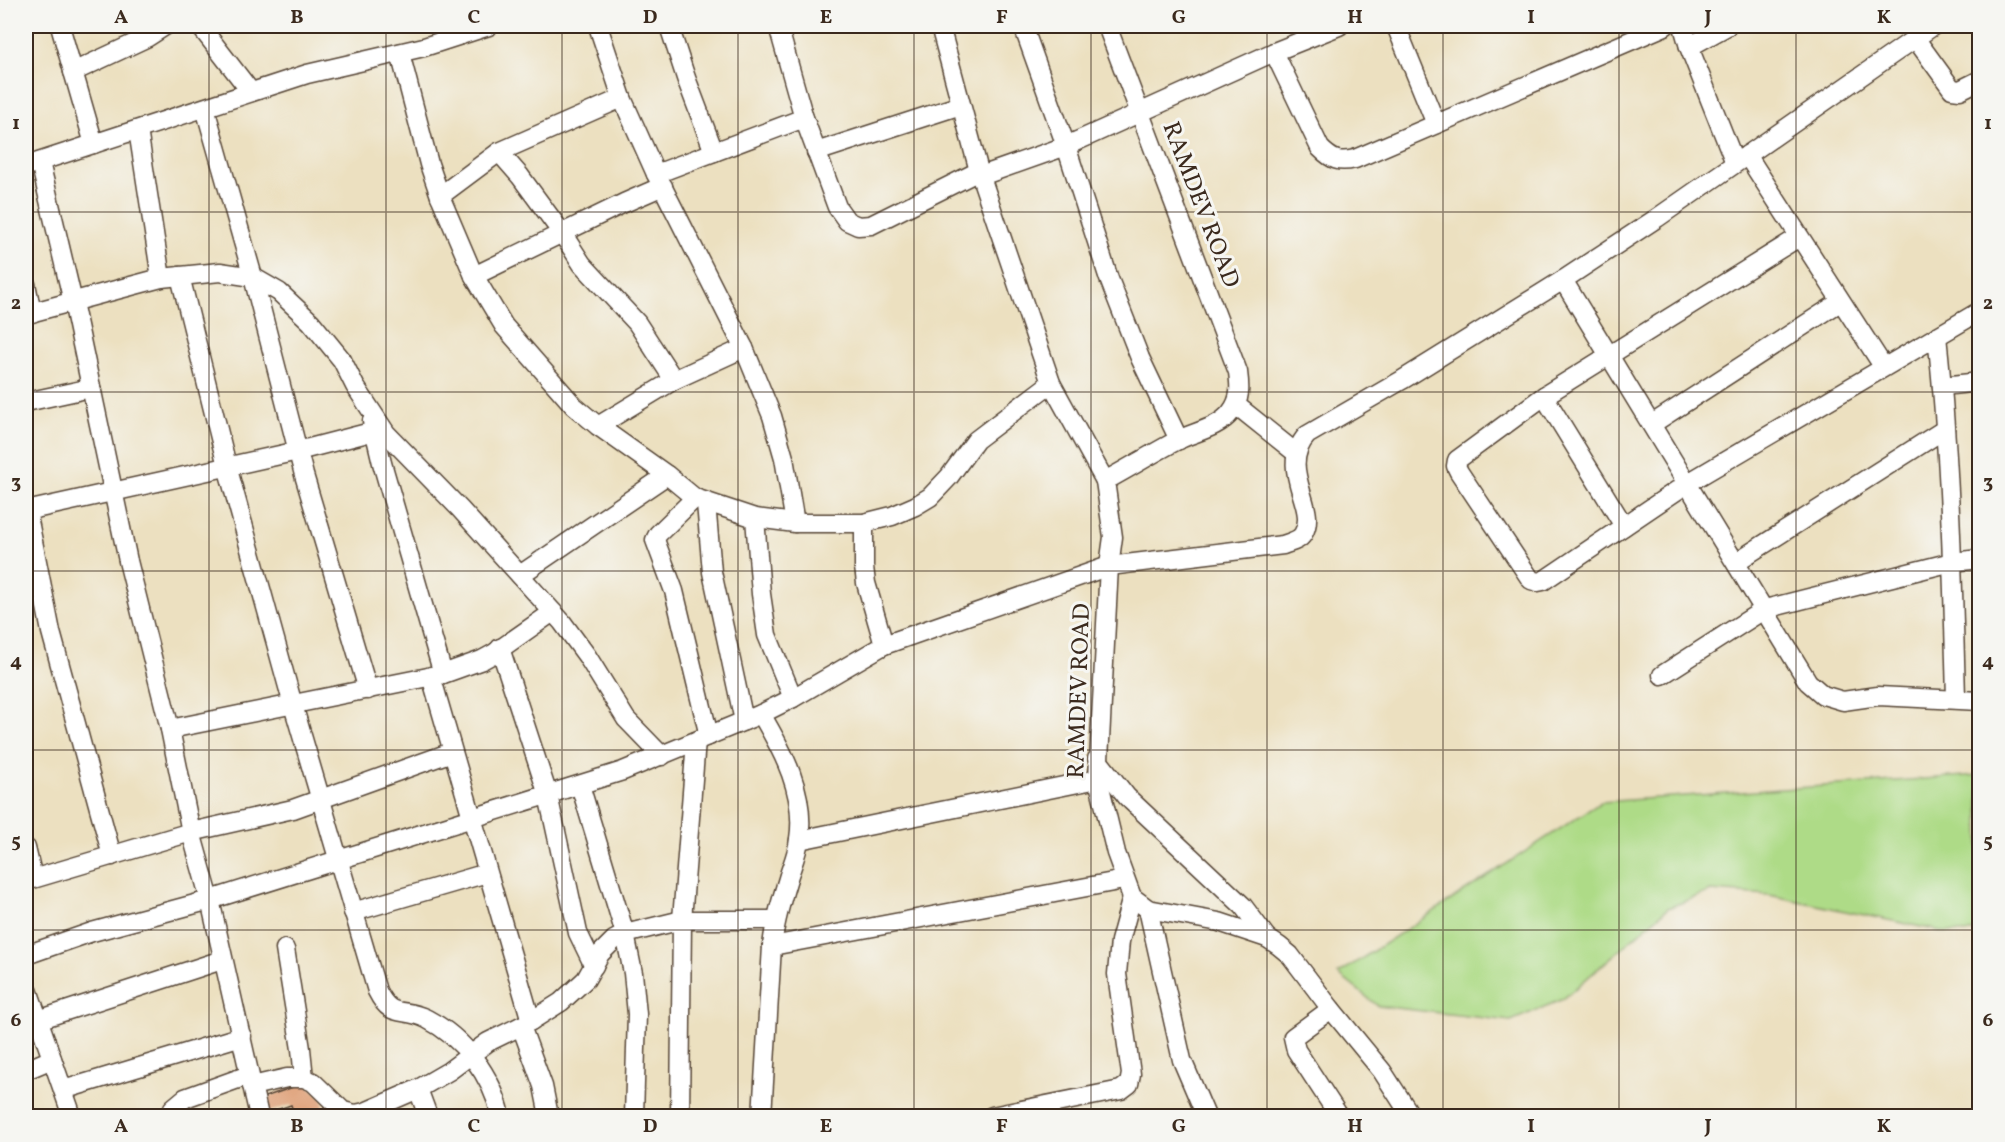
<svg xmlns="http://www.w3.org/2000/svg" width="2005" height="1142" viewBox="0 0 2005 1142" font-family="Vollkorn,serif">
	<rect width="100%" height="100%" fill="#f6f6f2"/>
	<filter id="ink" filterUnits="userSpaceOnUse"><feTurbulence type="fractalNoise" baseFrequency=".0167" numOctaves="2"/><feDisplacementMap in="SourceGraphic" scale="12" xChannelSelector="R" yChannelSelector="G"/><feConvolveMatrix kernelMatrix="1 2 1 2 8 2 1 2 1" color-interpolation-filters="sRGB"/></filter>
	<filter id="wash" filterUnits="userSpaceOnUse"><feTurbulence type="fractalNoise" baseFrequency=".008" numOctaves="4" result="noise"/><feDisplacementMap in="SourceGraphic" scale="24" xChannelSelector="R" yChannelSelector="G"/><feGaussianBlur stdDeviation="1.35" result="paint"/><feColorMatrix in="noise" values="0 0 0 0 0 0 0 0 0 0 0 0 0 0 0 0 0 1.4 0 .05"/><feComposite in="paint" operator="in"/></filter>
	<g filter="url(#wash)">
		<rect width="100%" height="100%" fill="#ece0c0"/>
		<!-- green -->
		<path fill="#aedb87" stroke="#748252" stroke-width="1.5" d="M1979 775V930L1965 933 1945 932 1769 895 1711 891 1668 908 1563 999 1511 1021 1378 1006 1338 974 1601 802Z"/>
		<g id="blocks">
			<!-- building -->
			<path fill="#e1a782" d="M305 1083 323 1098 325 1116H295L291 1105 264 1114 259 1099Z"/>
		</g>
	</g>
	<g filter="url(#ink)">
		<use href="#blocks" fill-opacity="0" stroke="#564536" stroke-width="1.5"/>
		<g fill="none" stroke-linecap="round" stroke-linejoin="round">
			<!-- street casing -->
			<g stroke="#564536" stroke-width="21">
				<g id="street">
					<path d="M60 26 94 144"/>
					<path d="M200 26 251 92"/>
					<path d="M598 26 622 98 656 174 744 348 772 416 784 458 795 523"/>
					<path d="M669 26 686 78 714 152"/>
					<path d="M778 26 804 118 837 207 847 221 858 226 871 225 979 171"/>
					<path d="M940 26 979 171 1051 383 1105 481"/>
					<path d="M1023 26 1066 146 1109 279 1140 358 1179 440"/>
					<path d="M1107 26 1238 372C1240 387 1241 399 1231 412 1220 427 1195 432 1178 440 1153 453 1129 468 1105 481L1113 537 1109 566 1098 779 1116 853 1132 897 1148 909 1219 922 1267 938 1279 946 1290 955 1331 1009 1382 1071 1411 1116"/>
					<path d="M1396 26 1436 124"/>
					<path d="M1683 26 1689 47 1735 163"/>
					<path d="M1915 38 1952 89 1960 90 1980 80"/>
					<path d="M1689 47 1727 26"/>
					<path d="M1274 52 1320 148C1332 160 1339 163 1355 159L1665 26"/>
					<path d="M400 53 429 164 440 196 474 276 504 326 574 406 598 426 667 475 695 498 755 518 795 523H864L892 516 915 506 930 497 949 477 976 440 1051 383"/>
					<path d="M73 72 148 37 165 26"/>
					<path d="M205 108 253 277 304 475 368 690"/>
					<path d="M138 130 161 278"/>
					<path d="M499 152 520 176 562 233 582 264 637 323 674 380"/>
					<path d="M816 152 961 105"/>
					<path d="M1747 155 1883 366"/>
					<path d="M40 162 73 302 128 561 170 729 191 832 210 900 259 1116"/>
					<path d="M26 166 307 74 424 47 489 26"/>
					<path d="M656 174 804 118"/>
					<path d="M981 176 1066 146 1274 52 1339 26"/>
					<path d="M440 196 499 152 622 98"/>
					<path d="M1799 237 1544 396 1457 460 1456 466 1459 472 1531 580 1538 582 1543 581 1688 483 1980 311"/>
					<path d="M180 276 227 466 293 705 377 991C392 1021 402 1006 427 1019 464 1038 492 1076 501 1116"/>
					<path d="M474 276 624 203 663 186"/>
					<path d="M1563 280 1808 682 1823 695 1843 701 1878 696 1980 701"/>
					<path d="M26 284 32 313"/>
					<path d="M26 314 161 278 220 272 253 277 279 292 311 322 342 360 355 386 386 433 460 509 562 622 587 656 626 719 662 756"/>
					<path d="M1937 336C1950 457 1953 578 1956 699"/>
					<path d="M1942 386 1980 382"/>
					<path d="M1544 396 1624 526"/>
					<path d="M26 402 91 388"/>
					<path d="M1236 405 1296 453"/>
					<path d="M372 421 382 463 443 674"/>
					<path d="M1652 424 1840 302"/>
					<path d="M598 426 674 380 744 348"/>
					<path d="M695 498 658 534 655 540 674 591 709 736"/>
					<path d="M706 503 712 572 744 721"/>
					<path d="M26 511 298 451 375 431"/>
					<path d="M27 511 51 632 112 856"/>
					<path d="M755 518 761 594 767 635 793 698"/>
					<path d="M864 523V567L866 583 884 645"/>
					<path d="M1736 562 1945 429"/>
					<path d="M520 575 667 475"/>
					<path d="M500 648 548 795 578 933 594 966"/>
					<path d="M1662 675 1765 609 1952 562 1980 559"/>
					<path d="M431 676 531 1021"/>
					<path d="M761 714C783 751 806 794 799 839 798 851 793 863 789 875 782 898 775 921 772 946L762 1116"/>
					<path d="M170 729 443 674 482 660 493 654 553 612"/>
					<path d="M1097 759 1127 797 1243 906 1267 938"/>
					<path d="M580 785 625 934 633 973 637 1014 634 1116"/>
					<path d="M799 840 1098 779"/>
					<path d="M26 848 33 878"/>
					<path d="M26 881 191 832 293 809 452 752"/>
					<path d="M1148 909 1182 1060 1206 1116"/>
					<path d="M353 912 487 873"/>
					<path d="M772 946 1124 880"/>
					<path d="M285 949 301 1049 304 1078"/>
					<path d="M26 955 92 932 210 900 623 771 761 714 793 698 884 645 1109 566 1283 545C1290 542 1299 541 1303 534 1320 507 1276 470 1307 435L1402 380 1563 280 1657 218 1933 26"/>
					<path d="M26 984 72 1116"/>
					<path d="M1331 1009 1293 1037 1296 1050 1339 1116"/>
					<path d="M38 1020 222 960"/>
					<path d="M521 1026 543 1086 549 1116"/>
					<path d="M26 1070 52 1059"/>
					<path d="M252 1086 287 1078H304L313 1082 343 1111 355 1114 365 1112 418 1089 449 1071 488 1042 531 1021 561 1002 586 979 600 954 614 940 625 934 682 920H776"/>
					<path d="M418 1089 428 1116"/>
					<path d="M63 1090 242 1036"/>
					<path d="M172 1116 173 1108 185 1098 249 1075"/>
					<path d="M680 1116 682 920 696 741"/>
					<path d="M992 1116 1121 1090 1129 1084 1131 1074 1117 974 1120 941 1132 897"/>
				</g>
			</g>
			<!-- street -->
			<use href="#street" stroke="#fff" stroke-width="18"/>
		</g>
	</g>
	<!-- grid -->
	<path fill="none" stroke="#3b2a1e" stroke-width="1.5" stroke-opacity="0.55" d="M209 26V1116M386 26V1116M562 26V1116M738 26V1116M914 26V1116M1091 26V1116M1267 26V1116M1443 26V1116M1619 26V1116M1796 26V1116M26 212H1980M26 392H1980M26 571H1980M26 750H1980M26 930H1980"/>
	<g text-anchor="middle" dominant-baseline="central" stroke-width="6" stroke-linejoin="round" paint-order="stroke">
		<!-- street labels -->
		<g font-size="24" fill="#3b2a1e" stroke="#f6f6f2">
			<text transform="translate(1200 205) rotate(69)">RAMDEV ROAD</text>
			<text transform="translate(1080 691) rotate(-88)">RAMDEV ROAD</text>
		</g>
	</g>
	<!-- margin -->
	<rect width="2005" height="1142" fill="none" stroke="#f6f6f2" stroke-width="66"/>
	<rect x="33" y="33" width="1939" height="1076" fill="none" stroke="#3b2a1e" stroke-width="2"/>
	<g font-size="20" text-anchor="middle" font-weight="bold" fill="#3b2a1e">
		<text x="121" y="23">A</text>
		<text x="297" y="23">B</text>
		<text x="474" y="23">C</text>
		<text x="650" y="23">D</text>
		<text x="826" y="23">E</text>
		<text x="1002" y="23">F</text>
		<text x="1179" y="23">G</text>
		<text x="1355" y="23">H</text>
		<text x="1531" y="23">I</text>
		<text x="1708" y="23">J</text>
		<text x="1884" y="23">K</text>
		<text x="16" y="129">1</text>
		<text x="1988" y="129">1</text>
		<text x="16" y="309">2</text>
		<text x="1988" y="309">2</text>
		<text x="16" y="488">3</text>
		<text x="1988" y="488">3</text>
		<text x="16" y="667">4</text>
		<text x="1988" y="667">4</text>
		<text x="16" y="847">5</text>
		<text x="1988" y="847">5</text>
		<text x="16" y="1026">6</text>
		<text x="1988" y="1026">6</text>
		<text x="121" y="1132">A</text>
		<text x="297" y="1132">B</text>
		<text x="474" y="1132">C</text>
		<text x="650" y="1132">D</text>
		<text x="826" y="1132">E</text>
		<text x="1002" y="1132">F</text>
		<text x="1179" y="1132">G</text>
		<text x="1355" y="1132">H</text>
		<text x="1531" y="1132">I</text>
		<text x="1708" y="1132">J</text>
		<text x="1884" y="1132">K</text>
	</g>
</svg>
